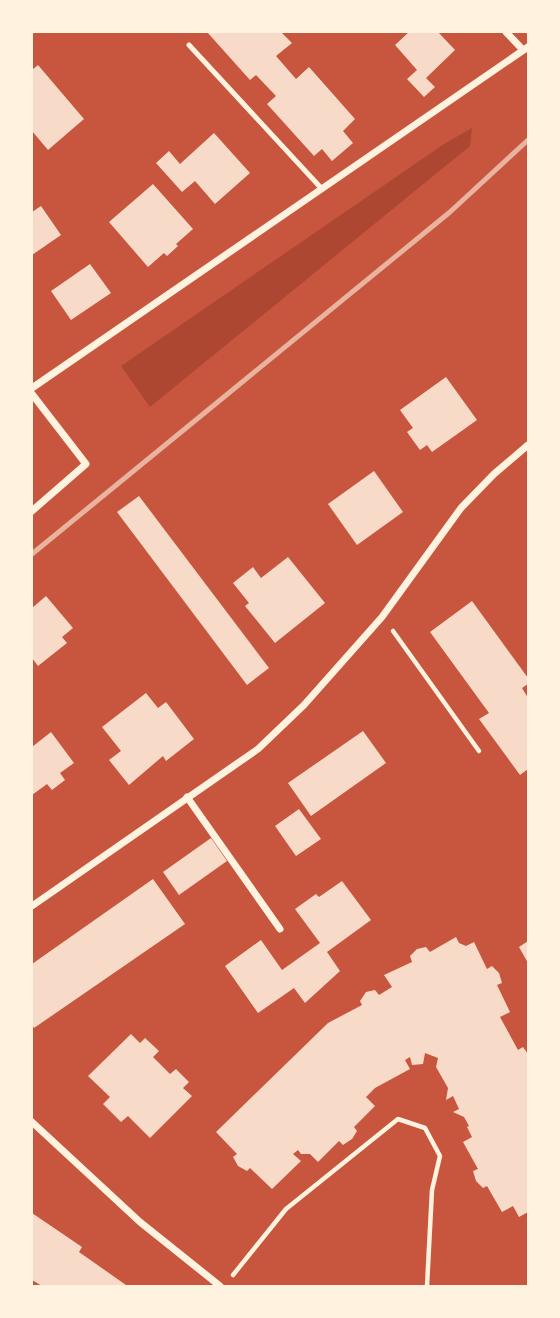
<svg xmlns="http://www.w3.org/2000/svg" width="560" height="1318" viewBox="0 0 560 1318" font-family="'PT Sans',sans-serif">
	<rect width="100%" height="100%" fill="#c8553d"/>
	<!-- green -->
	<path fill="#ae4732" d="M472 128 470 146 150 407 121 366 444 144Z"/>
	<!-- building -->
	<g fill="#f7dbc8">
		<path d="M207 32H281L292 43 276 56 296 79 309 67 355 119 343 131 353 143 332 161 322 149 314 156 267 104 276 96 256 75 250 80Z"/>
		<path d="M409 32H438L455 50 426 78 435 87 424 97 407 79 417 70 395 45Z"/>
		<path d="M38 65 84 119 48 150 32 131V70Z"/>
		<path d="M214 133 250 173 215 204 195 181 182 192 156 163 169 151 180 164Z"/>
		<path d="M153 184 193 229 176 244 178 246 167 256 164 253 148 267 109 222Z"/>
		<path d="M41 206 61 235 32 255V212Z"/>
		<path d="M90 264 111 293 71 320 51 291Z"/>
		<path d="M446 377 477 420 432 452 427 445 420 450 407 432 413 428 400 410Z"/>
		<path d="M374 471 403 512 357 545 328 504Z"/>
		<path d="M139 496 269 668 247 685 117 512Z"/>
		<path d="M288 557 325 603 275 643 245 606 249 603 233 583 253 567 261 578Z"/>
		<path d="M46 596 73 628 62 637 67 643 38 666 32 658V608Z"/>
		<path d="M472 601 528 678V684L522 688 528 698V769L520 775 479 719 489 713 430 632Z"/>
		<path d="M146 693 158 708 166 702 194 739 166 761 163 756 129 785 109 760 121 751 102 727Z"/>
		<path d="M363 731 386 763 311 816 288 783Z"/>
		<path d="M51 732 74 763 60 773 65 780 52 790 47 784 32 795V747Z"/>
		<path d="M299 809 321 839 296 856 275 826Z"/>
		<path d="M211 838 227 861 179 895 163 872Z"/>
		<path d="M153 879 185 924 34 1028 32 1024V964Z"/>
		<path d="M342 881 371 920 327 952 340 971 305 1003 294 988 258 1013 225 966 261 940 282 970 320 943 295 909 316 894 319 897Z"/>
		<path d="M456 937 459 943 466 946 474 942 487 969 492 966 499 973 502 983 497 985 510 1012 500 1017 518 1050 523 1047 528 1054V1212L519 1217 513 1206 502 1212 487 1186 483 1188 476 1181 473 1171 478 1169 463 1142 472 1137 467 1127 469 1126 464 1117 453 1112 459 1109 453 1096 446 1100 448 1088 436 1067 438 1058 425 1053 423 1064 412 1065 410 1057 405 1060 410 1069 375 1088 366 1097 375 1106 354 1127 357 1131 352 1139 343 1145 339 1141 318 1162 310 1154H301L298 1150 293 1154 301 1161 272 1189 250 1168 247 1171 238 1166 233 1157 237 1154 216 1132 328 1023 362 1005 360 1001 366 992 375 990 379 995 392 987 384 975 412 962 410 956 417 949 426 947 430 952Z"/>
		<path d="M528 941V963L519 947Z"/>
		<path d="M131 1034 140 1043 145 1038 159 1051 153 1057 170 1074 176 1069 189 1082 183 1088 192 1096 150 1138 128 1116 121 1122 103 1104 110 1097 88 1076Z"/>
		<path d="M32 1213 82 1247 79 1252 126 1285 125 1286H42L32 1280Z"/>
	</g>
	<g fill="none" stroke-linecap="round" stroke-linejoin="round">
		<!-- path -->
		<g stroke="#fff3e0" stroke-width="4.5">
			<path d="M393 631 479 751"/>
			<path d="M233 1275 286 1209 398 1119 425 1128 440 1156 432 1190 427 1286"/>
		</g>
		<!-- service -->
		<path stroke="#fff3e0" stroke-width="5" d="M189 45 322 189"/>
		<!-- minor -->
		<g stroke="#fff3e0" stroke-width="7">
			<path d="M506 32 523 50"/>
			<path d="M32 388 528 47"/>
			<path d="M32 394 86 464 32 511"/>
			<path d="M187 797 280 929"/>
			<path d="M32 906 258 749 304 705 382 617 461 508 494 474 528 445"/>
			<path d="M32 1122 140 1222 220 1286"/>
		</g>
		<!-- rail -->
		<path stroke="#e9b49f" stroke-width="5" d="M32 554 450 212 528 140"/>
	</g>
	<!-- border -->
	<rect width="560" height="1318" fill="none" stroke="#fff3e0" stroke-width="66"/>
</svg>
